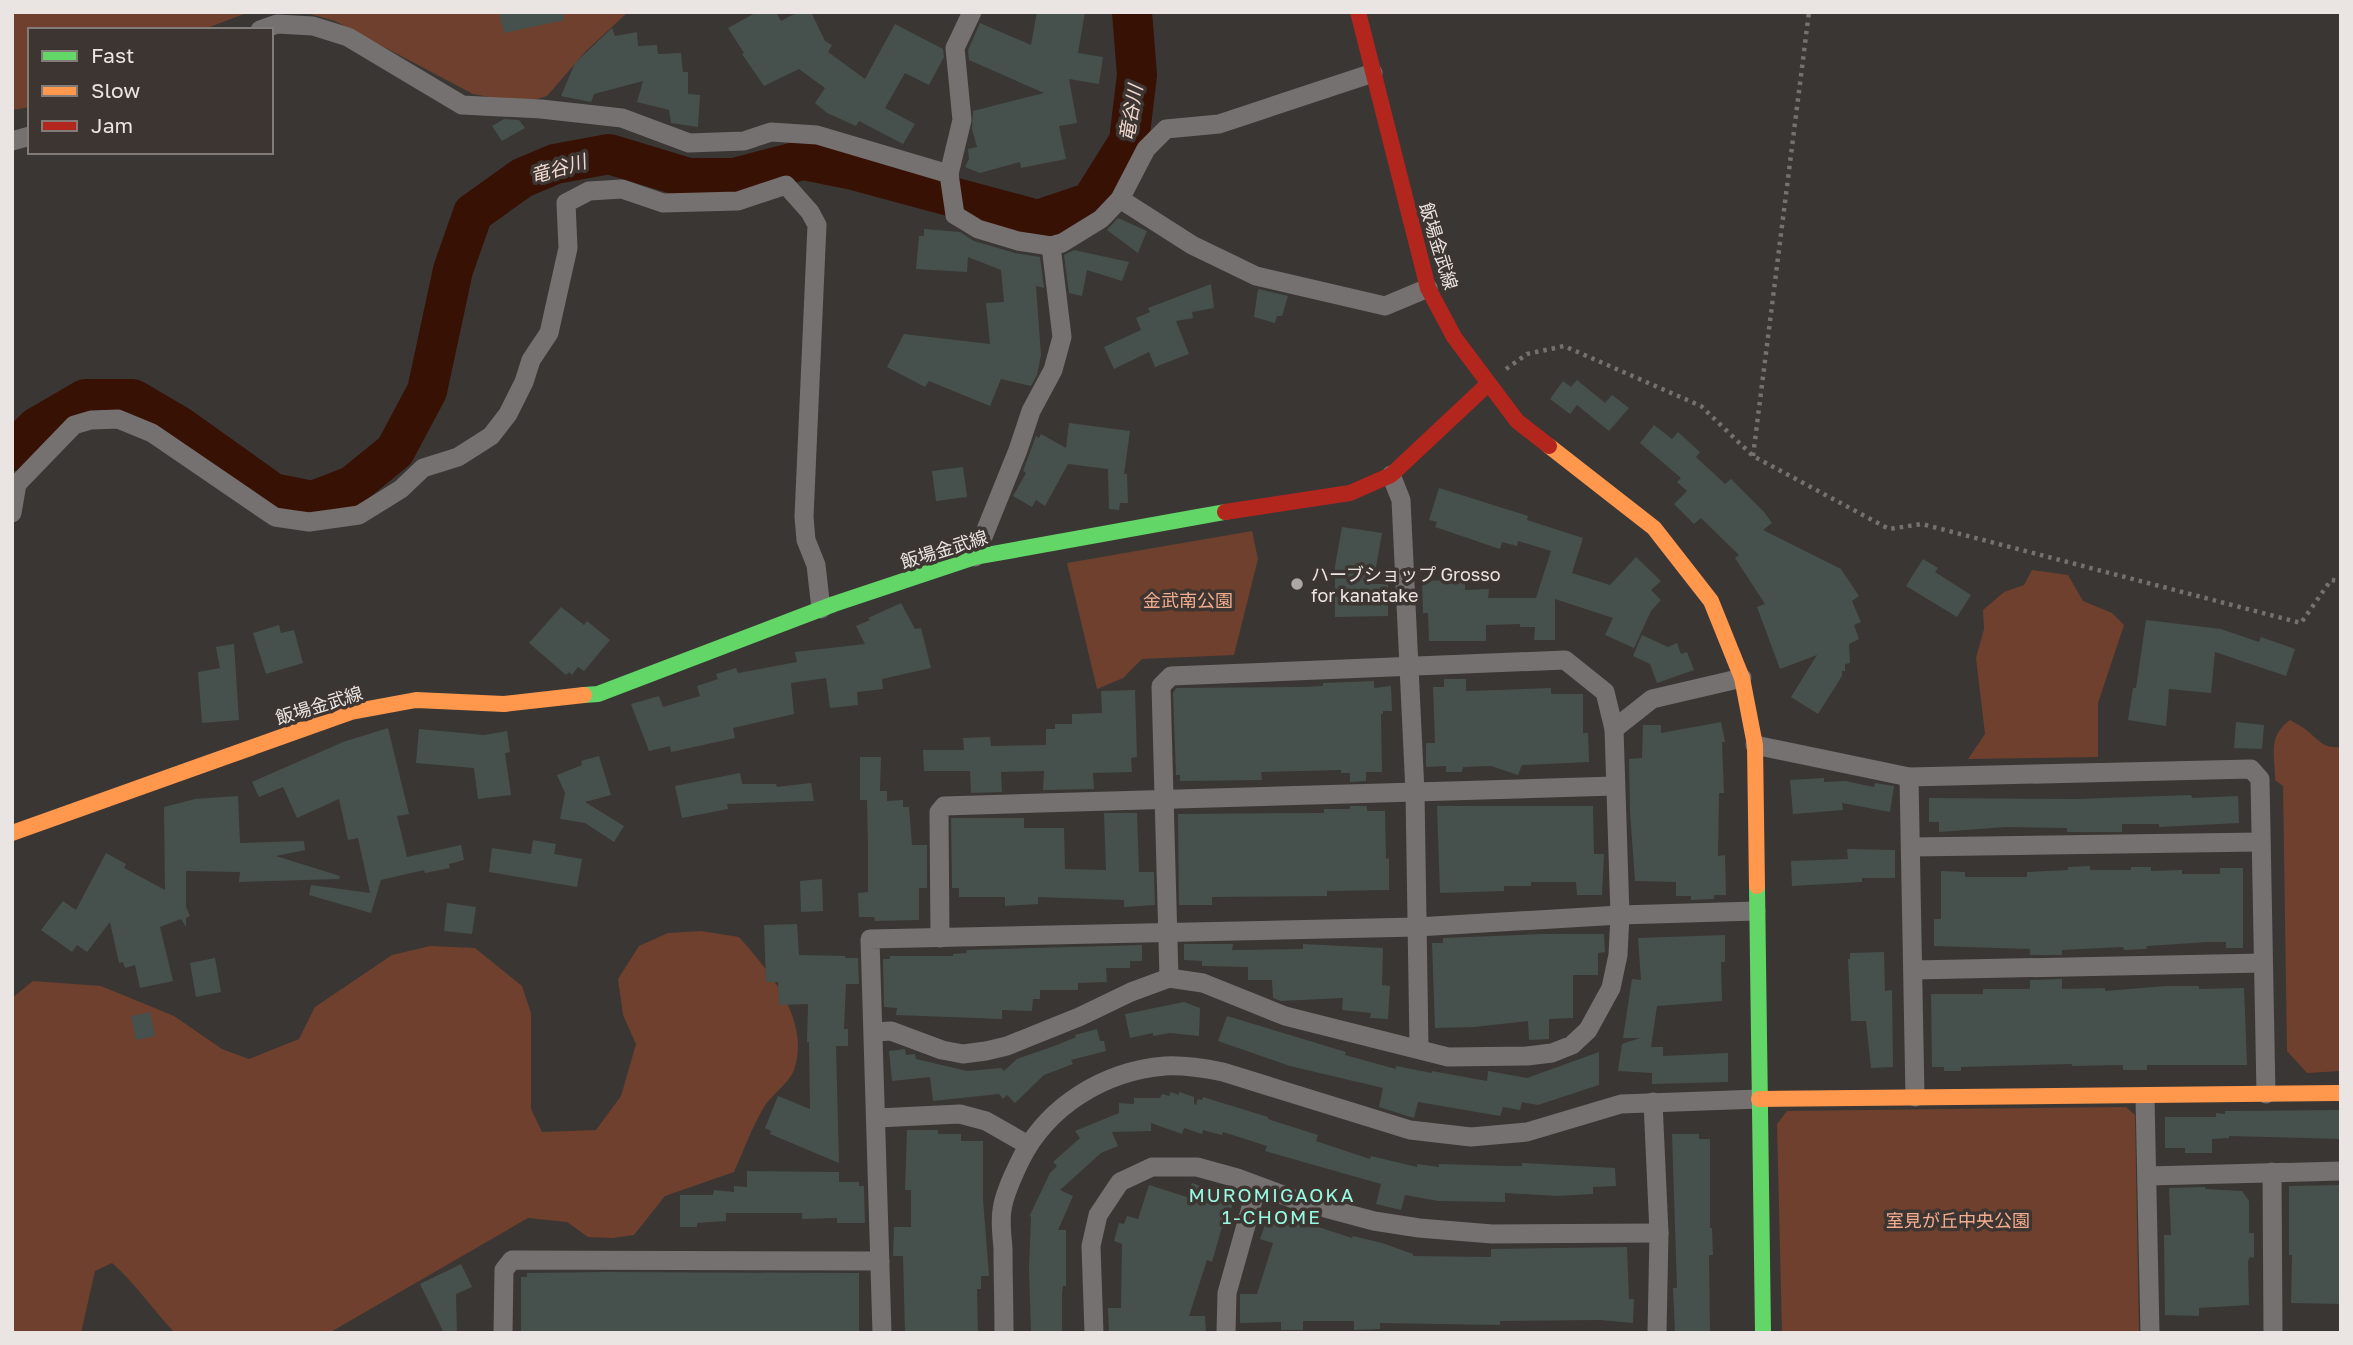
<svg xmlns="http://www.w3.org/2000/svg" width="2353" height="1345" viewBox="0 0 2353 1345" font-family="'Golos Text','Noto Sans JP',sans-serif">
	<rect width="100%" height="100%" fill="#3a3634"/>
	<!-- green -->
	<g fill="#6e402d">
		<path d="M12 12H249L202 30H30V107L12 110Z"/>
		<path d="M303 12H628L586 51 547 96 523 103 473 94 335 21Z"/>
		<path d="M1252 531 1258 559 1234 655 1142 659 1123 678 1097 689 1067 563Z"/>
		<path d="M2032 570 2068 575 2083 601 2112 613 2124 625 2098 703V757L1968 759 1985 734 1976 658 1984 629 1983 610 2004 592 2024 585Z"/>
		<path d="M2290 720C2297 724 2305 728 2310 733 2320 742 2326 749 2341 747V1071L2307 1073 2287 1051 2283 786 2275 780C2275 755 2267 737 2290 720Z"/>
		<path d="M701 931 739 937C770 972 811 1021 794 1070 789 1083 774 1093 766 1104 753 1124 744 1150 734 1172L665 1196 634 1235 613 1238 588 1237 567 1222 528 1218 329 1333H175C153 1310 136 1284 112 1263L95 1271 81 1333H12V998L33 981 101 986 174 1016 222 1049 249 1059 299 1039 315 1007 392 955 430 946 475 948 522 986 531 1013V1109L542 1132 596 1130 621 1096 636 1044 623 1015 618 979 639 946 668 933Z"/>
		<path d="M2126 1107 2135 1115 2139 1333H1782L1777 1124 1787 1111Z"/>
	</g>
	<g fill="none" stroke-linecap="round" stroke-linejoin="round">
		<!-- river -->
		<path stroke="#381105" stroke-width="40" d="M12 451 37 427 85 399H133L179 426 273 493 313 501 352 486 395 451 427 391 453 270 473 213 522 178 555 164 609 154 688 178H734L803 160 853 170 1038 220 1091 202 1129 141 1137 75 1132 12"/>
	</g>
	<!-- building -->
	<g fill="#46514d">
		<path d="M499 12H563L564 20 504 33Z"/>
		<path d="M757 12H776L781 21 798 12H811L825 41 832 45 828 52 865 79 895 24 943 49 944 57 929 85 905 73 885 108 915 124 903 144 859 121 856 126 827 113 815 103 825 88 799 69 764 86 742 54 744 53 728 28Z"/>
		<path d="M1037 12H1085L1078 53 1103 57 1099 84 1069 79 1077 123 1059 126 1066 159 1021 168 1020 162 980 173 965 167 969 159 968 149 977 147 972 129 973 111 1044 93 969 60 968 50 980 23 1031 45Z"/>
		<path d="M612 28 615 36 637 32 638 46 657 45 658 54 681 53 683 72H688V94L700 95 698 127 671 123 669 110 637 102 643 81 594 94 591 102 561 96 575 63Z"/>
		<path d="M504 119 519 120 525 128 502 141 492 126Z"/>
		<path d="M1118 218 1147 231 1138 253 1107 230Z"/>
		<path d="M924 229 960 232 974 241 1015 253 1040 257 1044 288 1036 286 1041 355 1037 375 1031 386 1001 379 990 406 929 381 925 387 887 367 904 334 990 344 986 303 1004 302 1001 270 968 257 967 272 916 269 919 236H924Z"/>
		<path d="M1074 250 1129 262 1122 281 1087 270 1082 296 1069 293 1064 255Z"/>
		<path d="M1211 284 1214 308 1192 312 1193 318 1176 321 1189 354 1155 367 1149 352 1114 369 1104 347 1141 330 1136 318 1150 312 1148 308Z"/>
		<path d="M1258 289 1288 296 1282 316H1277L1275 323 1254 317Z"/>
		<path d="M1577 380 1605 403 1612 395 1629 408 1609 431 1577 405 1570 414 1550 399 1563 381 1571 387Z"/>
		<path d="M1069 423 1130 431 1124 474H1127L1128 503H1120L1119 510 1109 509 1108 469 1068 464 1045 506 1036 500 1032 507 1013 496 1026 473 1023 471 1036 436 1039 438 1041 434 1066 448Z"/>
		<path d="M1654 425 1672 439 1678 432 1700 452 1696 457 1725 484 1731 479 1764 512 1772 523 1763 530 1841 569 1859 596 1852 601 1861 622 1854 625 1859 639 1849 644 1850 663 1845 664V671H1842V676L1818 714 1791 697 1817 655 1780 669 1757 607 1765 604 1735 558 1739 555 1701 518 1694 524 1674 504 1687 491 1677 482 1681 478 1640 443Z"/>
		<path d="M963 467 967 497 936 501 932 471Z"/>
		<path d="M1439 488 1528 516 1527 520 1583 538 1572 573 1610 585 1636 557 1661 581 1651 590 1661 600 1651 611 1634 648 1605 635 1613 618 1555 599V640H1534L1535 627H1520V624L1486 625V641H1429L1428 613H1423L1422 581 1451 580V583H1465V590L1489 589 1488 598H1536L1551 551 1518 541 1517 546 1502 542 1500 549 1435 527 1437 522 1429 520Z"/>
		<path d="M1342 527 1382 533 1373 584H1388V616L1335 617V566Z"/>
		<path d="M1923 559 1938 568 1935 572 1971 595 1957 617 1906 586Z"/>
		<path d="M901 603 915 629 921 628 931 668 882 679 883 689 857 692 858 705 830 708 826 678 791 683 794 714 733 728 735 738 671 752 670 746 649 751 631 704 659 696 663 707 700 696 697 686 718 679 716 674 736 668 738 673 797 662 795 652 865 644 856 626 870 620 868 618Z"/>
		<path d="M561 607 584 625 587 621 610 640 584 671 578 667 572 675 569 672 566 675 529 643Z"/>
		<path d="M2146 620 2221 629 2259 642 2261 637 2295 649 2286 676 2215 652 2211 693 2169 689 2166 726 2128 720 2133 688H2136Z"/>
		<path d="M279 625 281 633 294 630 303 663 266 674 253 633Z"/>
		<path d="M1642 635 1668 647 1677 643 1681 654 1687 652 1694 670 1657 683 1650 664 1633 656Z"/>
		<path d="M234 644 239 720 202 723 198 672 220 668 216 647Z"/>
		<path d="M1444 679H1466V691L1551 688V694H1583V733H1588L1589 762 1522 765 1518 775 1491 766 1463 767 1462 772H1446V766L1426 767V743H1435L1433 687H1444Z"/>
		<path d="M1374 681V688L1391 686 1392 711H1383V714H1381L1382 772H1366V781L1350 782V773H1341V770L1261 772 1262 780 1180 781V775H1176L1173 693 1176 688 1304 687 1323 686V683Z"/>
		<path d="M1135 690 1137 757 1131 758 1132 772 1093 773 1094 789 1043 790 1044 771 1001 772 1002 792 971 793 970 771H924L923 750H964L963 738 990 737 991 746 1046 745V729H1055V724H1072V714L1102 713 1101 691Z"/>
		<path d="M1721 722 1725 742H1722L1724 793H1719L1718 856 1725 855 1726 895H1714V899L1691 900V896H1676V882L1635 881 1630 812 1629 759 1642 758 1643 725H1661V733Z"/>
		<path d="M2236 722 2264 725 2262 749 2234 748Z"/>
		<path d="M388 728 409 814 397 816 407 857 461 845 464 860 449 864 450 868 425 873 424 870 381 880 371 913 309 895 311 885 370 893 358 838 348 840 339 799 297 818 283 787 259 797 252 782 343 742Z"/>
		<path d="M419 729 484 735 507 731 510 752 505 753 511 795 478 799 474 768 416 763Z"/>
		<path d="M599 756 611 795 585 802 624 826 614 842 585 823 560 819 565 793 557 775 582 765 581 761Z"/>
		<path d="M860 757H881L880 791H887V801L903 800V807H909L912 845H927V888H919V920L875 921 874 917H859L858 893 868 892V847L867 800H860Z"/>
		<path d="M740 773 742 784H776L777 787 811 783 814 801 727 804 728 809 682 818 675 786Z"/>
		<path d="M1824 778V782L1845 781 1874 787 1875 783 1894 786 1890 812 1842 803 1843 810 1793 814 1790 780Z"/>
		<path d="M2191 795 2192 798 2238 796 2239 823 2159 827V824H2122V832H2067V828L2006 827 1939 832V822H1929V798L2075 799Z"/>
		<path d="M238 796 240 843 304 841 305 850 276 856 340 876 339 879 239 882 240 872 186 871V907L190 916 186 918V927L181 919 160 927 173 981 140 988 135 965 125 968 123 962 119 963 110 922 87 952 77 945 72 952 41 930 63 901 76 910 106 853 126 864 124 868 165 890 164 807 195 799Z"/>
		<path d="M1350 806H1367V811H1385L1386 859 1389 858V890L1327 891V896L1212 897V905H1179L1178 814 1324 813V809H1350Z"/>
		<path d="M1437 806H1593L1594 854H1604L1602 895H1577L1576 882H1531V886H1504V891L1440 893Z"/>
		<path d="M1104 813H1137L1139 872H1154L1155 905 1124 907V900L1038 897V904L1005 906V897H959V888H952L951 818H1024V828H1064L1065 869 1106 870Z"/>
		<path d="M533 840 556 844 554 854 582 859 577 887 489 872 492 848 531 854Z"/>
		<path d="M1847 849 1895 850V878H1862V882L1792 886 1791 861 1848 859Z"/>
		<path d="M2090 866V870H2131V867H2151V871L2182 870V874H2220V868H2243V948H2226V942H2208L2147 946 2146 949 2124 950 2123 947 2062 950V955H2030V949L1934 946V919H1941V871L1965 872V877H2027V872L2068 870V867Z"/>
		<path d="M822 879 823 911 801 912 800 881Z"/>
		<path d="M447 903 476 907 472 934 444 931Z"/>
		<path d="M797 924 799 955 845 956V958H858L859 984H846L844 1029H848V1046H836L839 1163 770 1134 771 1131 765 1128 778 1096 810 1109 809 1042H807L808 1004 779 1005 778 982H766L764 925Z"/>
		<path d="M1542 934H1604L1605 952 1598 953V975H1573V1018L1549 1019V1039L1529 1040 1528 1021 1474 1027 1435 1028 1432 943H1443V938Z"/>
		<path d="M1725 935V962H1721L1722 1001 1657 1006 1651 1047H1663V1056L1728 1053V1082L1652 1084V1073L1618 1071 1622 1044 1640 1038H1623L1632 979 1641 980 1638 938Z"/>
		<path d="M1184 944H1233L1232 950 1303 949V944L1383 948 1382 985 1390 986 1388 1019 1370 1018 1371 1013 1342 1010 1343 998 1281 1001 1273 998 1272 980H1248V967L1202 966V961L1184 960Z"/>
		<path d="M1142 945V961H1130V968H1106L1107 982 1078 983V990H1040V999H1033L1032 1011 1002 1010V1019L896 1015 897 1008 884 1007 883 959H890V956H953V954L967 953 966 950Z"/>
		<path d="M1884 952 1885 991 1892 990 1893 1067 1871 1068 1866 1021H1851L1848 959H1850V953Z"/>
		<path d="M215 958 221 992 196 997 190 963Z"/>
		<path d="M2062 979V989L2105 988V991L2166 986H2199V989L2244 988 2247 1065H2147V1070H2123V1065L2072 1066V1064L1961 1067V1071H1944V1067H1932L1931 994H1983V989H2030V980Z"/>
		<path d="M1184 1002 1200 1008 1199 1036 1170 1033 1153 1036V1033L1130 1038 1125 1014Z"/>
		<path d="M150 1012 155 1036 136 1040 131 1016Z"/>
		<path d="M1227 1016 1346 1052 1345 1055 1396 1069V1066L1432 1073V1071L1487 1081 1488 1071 1527 1078 1599 1052V1085L1538 1105 1522 1102 1520 1110 1503 1107 1500 1116 1418 1102 1414 1118 1379 1107 1383 1088 1290 1066 1218 1041Z"/>
		<path d="M1097 1029 1100 1041H1104L1106 1051 1071 1060 1073 1064 1044 1075 1015 1103 1007 1095 1003 1099 999 1094 933 1101 930 1077 892 1081 889 1051 905 1049 906 1055 915 1054 916 1059 967 1071 1001 1068 1004 1071 1017 1059 1057 1045 1076 1037 1075 1035Z"/>
		<path d="M1171 1092 1179 1095V1092L1194 1097V1104L1196 1105 1198 1099 1202 1100 1203 1097 1268 1117V1119L1318 1135 1316 1141 1370 1159 1371 1156 1417 1167V1164L1439 1167V1164L1508 1166H1522V1163L1615 1168 1616 1186 1593 1187V1194L1557 1196 1505 1193V1202L1438 1201 1405 1195 1401 1210 1376 1204 1381 1184 1265 1151 1267 1146 1223 1132 1222 1135 1203 1130 1202 1134 1184 1128 1182 1134 1151 1123V1131L1112 1132 1118 1146 1101 1153 1060 1190 1073 1196 1058 1230H1066V1286H1063L1062 1293V1333H1031L1029 1269 1031 1216 1029 1217 1050 1173 1057 1166 1053 1162 1080 1138 1075 1131 1119 1113V1103L1134 1104V1098H1160L1162 1094 1169 1096Z"/>
		<path d="M2341 1110V1139L2229 1136V1138L2212 1139V1153H2185V1148H2165V1117H2216V1113L2225 1114V1111Z"/>
		<path d="M907 1130H938V1134H961V1141H983V1199L989 1276H981V1289H977L978 1333H905L903 1256H893L894 1227H911V1190H905Z"/>
		<path d="M1672 1134H1699V1139H1710V1228H1712L1713 1255H1709L1710 1333H1675L1673 1288H1677Z"/>
		<path d="M747 1171 839 1172V1182H859V1186H864L865 1223H837V1218L802 1219V1213H726V1221L697 1223V1227H680V1195H713L714 1190 734 1192V1186L747 1187Z"/>
		<path d="M1192 1183 1229 1196 1227 1201 1233 1203 1225 1228 1222 1227 1212 1262 1207 1260 1189 1316H1205L1206 1333H1109L1108 1308H1121L1122 1244 1114 1241 1119 1223 1124 1224 1127 1216 1138 1219 1149 1185 1187 1197Z"/>
		<path d="M2341 1185V1304L2291 1303 2292 1255H2289V1186Z"/>
		<path d="M2205 1187V1189L2242 1191 2249 1201V1233H2254V1258L2250 1257 2248 1261 2249 1305 2199 1308V1316L2165 1315 2164 1235H2171L2169 1188Z"/>
		<path d="M1270 1211 1352 1238 1353 1236 1382 1243 1413 1254V1256L1491 1257V1249L1627 1247 1629 1299H1634L1633 1323 1601 1320 1500 1321V1325L1380 1323V1329L1354 1330V1321H1303V1330H1281V1322L1240 1323V1294H1257L1273 1243 1260 1239Z"/>
		<path d="M461 1264 472 1287 456 1294 457 1333H444L420 1284Z"/>
		<path d="M605 1272 859 1273V1333H521V1277H527V1273Z"/>
	</g>
	<g fill="none" stroke-linecap="round" stroke-linejoin="round">
		<!-- path -->
		<g stroke="#74716f" stroke-width="4.5" stroke-dasharray="3.5 5" stroke-linecap="butt">
			<path d="M1506 369 1527 354 1564 346 1701 406 1753 456 1889 529 1922 524 2301 623 2331 580 2341 581"/>
			<path d="M1753 456 1809 12"/>
		</g>
		<!-- street -->
		<g stroke="#747170" stroke-width="19">
			<path d="M972 12 955 48 962 120 949 174 955 215 978 229 1018 241 1051 246 1062 243 1101 219 1120 199 1146 149 1166 129 1219 124 1373 73"/>
			<path d="M260 30 277 24 313 26 348 37 462 105 541 109 622 118 689 143 744 141 771 132 817 135 949 174"/>
			<path d="M12 141 30 136"/>
			<path d="M1120 199 1192 245 1256 276 1385 306 1428 288"/>
			<path d="M1391 475 1401 500 1415 792 1419 1047"/>
			<path d="M12 513 17 484 74 425 91 420 118 419 152 433 275 517 309 522 359 515 401 489 423 468 458 457 491 436 508 414 524 382 531 360 549 333 568 248 566 203 589 191 622 189 663 203 738 201 786 185 810 212 817 225 804 517 806 540 816 565 821 609"/>
			<path d="M975 557 1018 450 1031 411 1053 370 1062 337 1051 246"/>
			<path d="M1614 729 1652 699 1742 678"/>
			<path d="M1755 745 1909 777 2251 769 2260 779 2266 1094"/>
			<path d="M1909 777 1915 1097"/>
			<path d="M1912 847 2260 842"/>
			<path d="M940 938 939 812 944 806 1615 786"/>
			<path d="M1914 970 2263 963"/>
			<path d="M874 1032 891 1031 942 1050 963 1054 986 1051 1007 1046 1079 1017 1131 992 1169 978 1203 983 1285 1016 1448 1057 1527 1056 1552 1053 1572 1045 1588 1030 1611 988 1618 955 1620 915 1614 729 1605 692 1565 660 1171 676 1161 686 1169 978"/>
			<path d="M2145 1097 2150 1333"/>
			<path d="M1653 1102 1659 1233 1657 1333"/>
			<path d="M877 1118 960 1114 986 1121 1028 1145"/>
			<path d="M2272 1172 2273 1333"/>
			<path d="M2148 1176 2341 1171"/>
			<path d="M503 1333 504 1270 512 1260 880 1261"/>
			<path d="M882 1333 870 939 1417 927 1620 915 1756 911"/>
			<path d="M1004 1333C1004 1304 1003 1276 1003 1248 1002 1236 1000 1222 1002 1210 1004 1194 1013 1176 1020 1161 1047 1106 1104 1071 1165 1066 1184 1065 1203 1068 1223 1072L1410 1130 1471 1137 1527 1132 1621 1104 1759 1099"/>
			<path d="M1094 1333 1091 1246 1098 1215 1120 1182 1152 1167H1197L1237 1178 1299 1201 1374 1221 1419 1228 1492 1234 1659 1233"/>
			<path d="M1226 1333 1227 1293 1257 1186"/>
		</g>
		<!-- fast -->
		<g stroke="#63d668" stroke-width="16">
			<path d="M584 695 598 694 834 604 975 557 1225 512"/>
			<path d="M1757 886 1763 1333"/>
		</g>
		<!-- slow -->
		<g stroke="#ff974d" stroke-width="16">
			<path d="M1549 446 1654 528 1711 601 1742 678 1755 745 1757 886"/>
			<path d="M12 833 351 712 416 700 504 704 584 695"/>
			<path d="M1759 1099 2341 1093"/>
		</g>
		<!-- jam -->
		<g stroke="#b3261e" stroke-width="16">
			<path d="M1358 12 1428 288 1454 337 1517 421 1549 446"/>
			<path d="M1225 512 1350 493 1391 475 1488 384"/>
		</g>
	</g>
	<!-- markers -->
	<circle fill="#aca8a5" stroke="#3d3531" stroke-width="2.5" cx="1297" cy="584" r="7"/>
	<g text-anchor="middle" dominant-baseline="central" stroke-width="7" stroke-linejoin="round" paint-order="stroke">
		<!-- street labels -->
		<g font-size="18" fill="#eae5e2" stroke="#3d3531">
			<text transform="translate(1439 246) rotate(73)">飯場金武線</text>
			<text transform="translate(944 549) rotate(-17)">飯場金武線</text>
			<text transform="translate(319 705) rotate(-17)">飯場金武線</text>
		</g>
		<!-- poi labels -->
		<g font-size="18" fill="#eae5e2" stroke="#3d3531" text-anchor="start">
			<text x="1311" y="574">ハーブショップ Grosso<tspan x="1311" dy="21">for kanatake</tspan></text>
		</g>
		<!-- park labels -->
		<g font-size="18" fill="#f3ac8f" stroke="#3d3531">
			<text x="1188" y="600">金武南公園</text>
			<text x="1958" y="1220">室見が丘中央公園</text>
		</g>
		<!-- water labels -->
		<g font-size="19" font-style="italic" fill="#f2d9cf" stroke="#3d3531">
			<text transform="translate(1130 113) rotate(-80)">竜谷川</text>
			<text transform="translate(558 168) rotate(-16)">竜谷川</text>
		</g>
		<!-- neighbourhood labels -->
		<g font-size="19" letter-spacing="2" fill="#97fbe3" stroke="#3d3531">
			<text x="1272" y="1194">MUROMIGAOKA<tspan x="1272" dy="22">1-CHOME</tspan></text>
		</g>
	</g>
	<!-- border -->
	<rect width="2353" height="1345" fill="none" stroke="#eae5e2" stroke-width="28"/>
	<!-- legend -->
	<rect x="28" y="28" width="245" height="126" fill="#3d3531" stroke="#827b78" stroke-width="2"/>
	<rect x="42" y="51" width="35" height="10" fill="#63d668" stroke="#827b78" stroke-width="2"/>
	<text x="91" y="63" font-size="21" fill="#eae5e2">Fast</text>
	<rect x="42" y="86" width="35" height="10" fill="#ff974d" stroke="#827b78" stroke-width="2"/>
	<text x="91" y="98" font-size="21" fill="#eae5e2">Slow</text>
	<rect x="42" y="121" width="35" height="10" fill="#b3261e" stroke="#827b78" stroke-width="2"/>
	<text x="91" y="133" font-size="21" fill="#eae5e2">Jam</text>
</svg>
